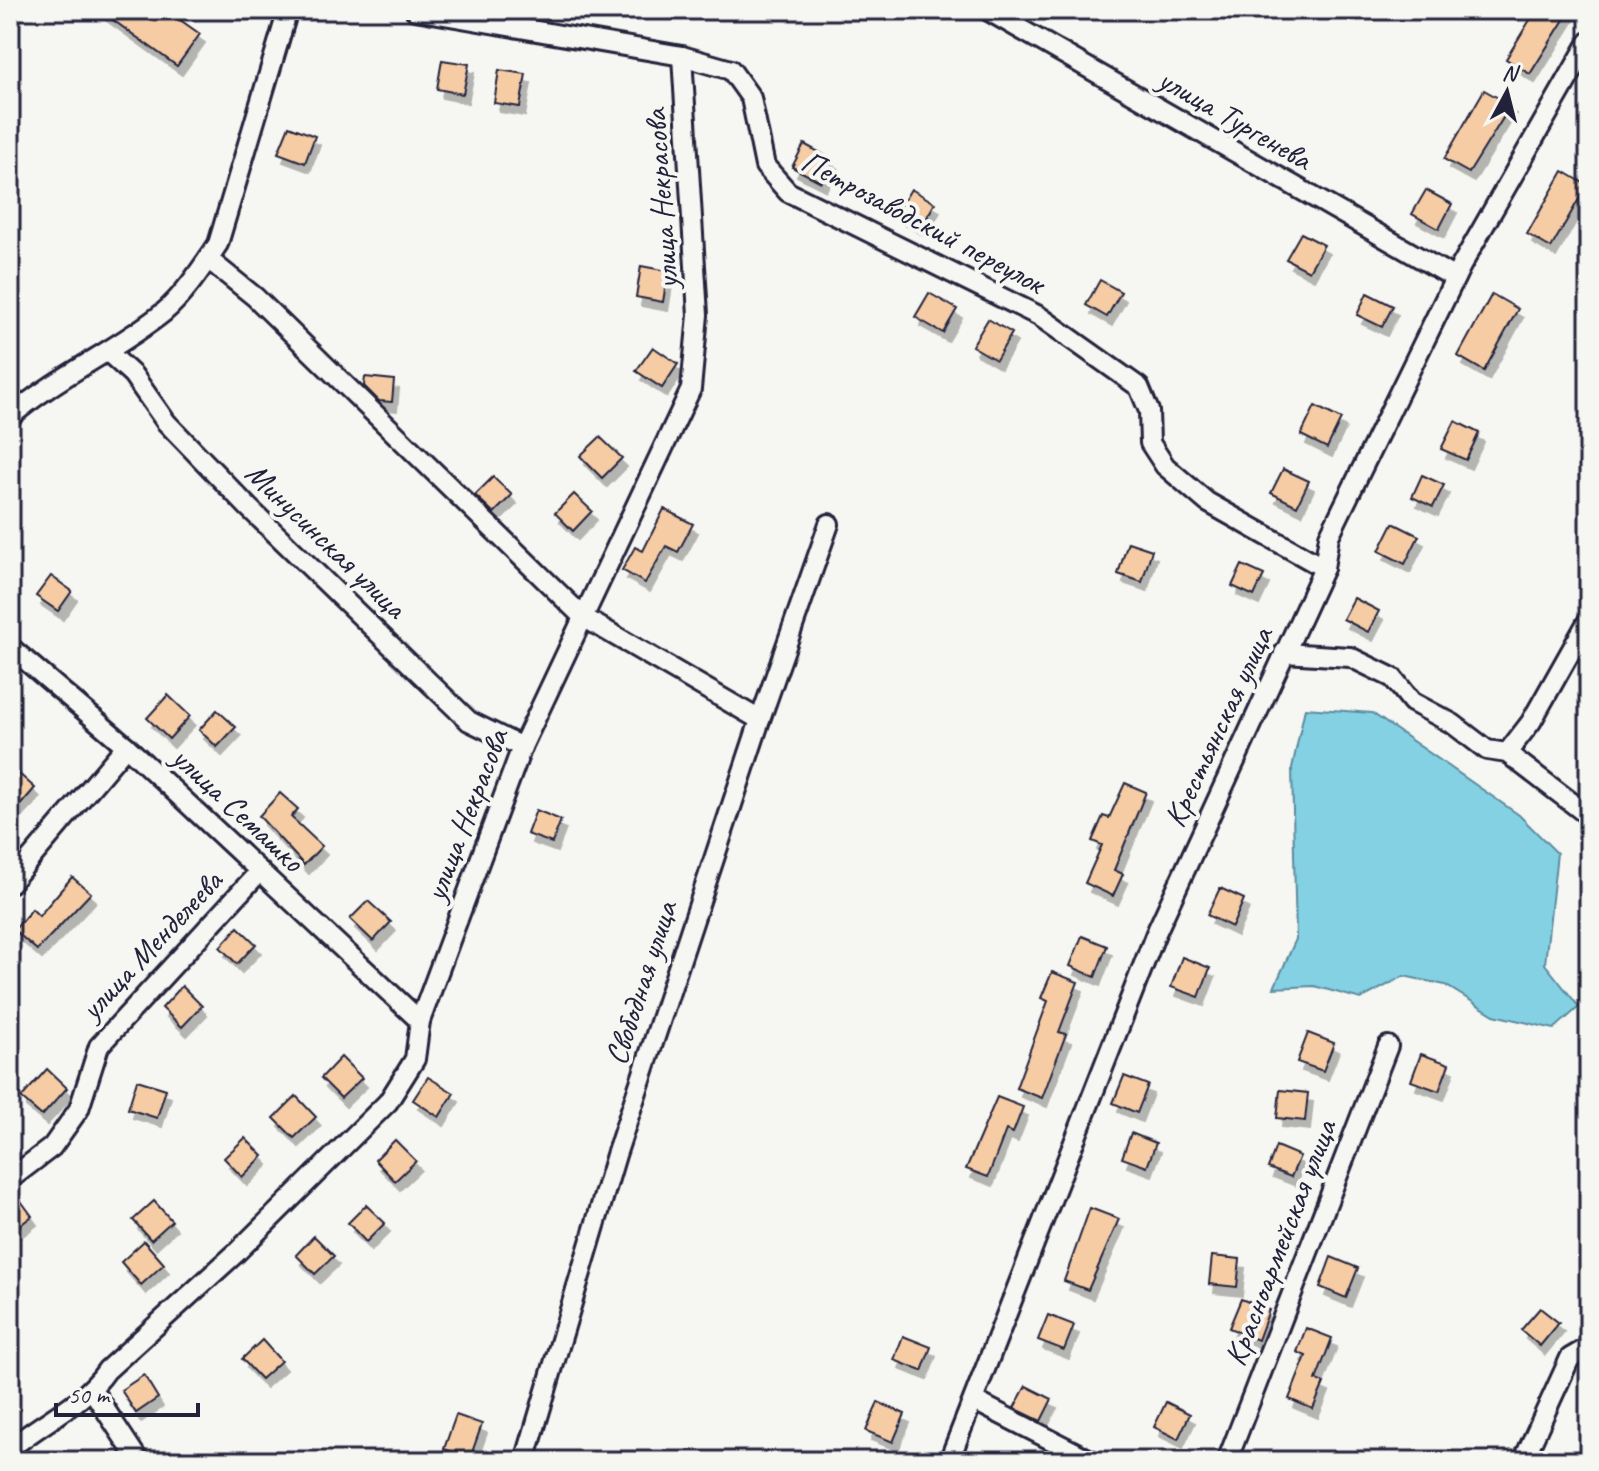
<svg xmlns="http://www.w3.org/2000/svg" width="1599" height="1471" viewBox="0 0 1599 1471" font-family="Caveat,sans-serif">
	<defs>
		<filter id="shadow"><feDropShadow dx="5" dy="9" stdDeviation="0" flood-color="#0004"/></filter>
	</defs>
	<rect width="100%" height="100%" fill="#f6f6f2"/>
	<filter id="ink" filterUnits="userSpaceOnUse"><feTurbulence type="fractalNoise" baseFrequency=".0125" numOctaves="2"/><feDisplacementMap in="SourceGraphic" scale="16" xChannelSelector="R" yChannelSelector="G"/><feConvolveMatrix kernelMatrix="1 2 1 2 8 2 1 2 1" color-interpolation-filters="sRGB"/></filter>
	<g filter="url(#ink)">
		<!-- water -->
		<path fill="#83d1e2" stroke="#5c8b9f" stroke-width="2" d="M1305 708 1372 713 1519 815 1557 853 1545 964 1579 1007 1554 1029 1494 1015 1445 985 1404 976 1361 999 1314 986 1274 988 1296 939 1292 768Z"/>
		<!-- building -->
		<g fill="#f6cca5" stroke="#22223b" stroke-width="2" filter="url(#shadow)">
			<path d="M99 10H166L200 34 177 66Z"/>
			<path d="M1536 10H1570L1530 74 1506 59Z"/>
			<path d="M442 60 469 64 463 94 437 89Z"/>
			<path d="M499 70 526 74 520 107 494 103Z"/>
			<path d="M1484 90 1511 105 1469 173 1444 159Z"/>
			<path d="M289 126 315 136 305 163 278 153Z"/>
			<path d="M804 144 833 160 821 182 792 167Z"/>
			<path d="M1563 171 1587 185 1551 248 1527 234Z"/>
			<path d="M911 189 935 203 921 228 896 214Z"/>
			<path d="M1426 190 1452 204 1439 229 1412 214Z"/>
			<path d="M1301 233 1324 245 1309 271 1286 259Z"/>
			<path d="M641 266 668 271 663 302 636 297Z"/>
			<path d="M1100 280 1121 292 1107 317 1086 305Z"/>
			<path d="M929 293 957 309 943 333 915 317Z"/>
			<path d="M1367 293 1393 306 1382 327 1357 315Z"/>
			<path d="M1492 294 1518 309 1484 371 1458 356Z"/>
			<path d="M988 319 1012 333 996 360 972 346Z"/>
			<path d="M653 347 678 364 662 388 636 371Z"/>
			<path d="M365 377 394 380 392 402 379 401 364 386Z"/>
			<path d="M1315 406 1341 419 1327 448 1301 435Z"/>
			<path d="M1455 421 1479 433 1466 460 1441 449Z"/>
			<path d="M600 437 622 458 602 478 580 456Z"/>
			<path d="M1283 469 1309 481 1297 506 1271 493Z"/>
			<path d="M1422 475 1444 485 1433 507 1412 497Z"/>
			<path d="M493 477 512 495 494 513 475 495Z"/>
			<path d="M574 494 592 511 573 531 555 513Z"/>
			<path d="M664 509 693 524 678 552 666 546 645 583 622 570 635 547 643 551Z"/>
			<path d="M1393 523 1419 536 1405 564 1379 551Z"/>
			<path d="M1128 542 1152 550 1142 582 1118 574Z"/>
			<path d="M1242 565 1264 575 1254 596 1232 586Z"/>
			<path d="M51 576 72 591 58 611 36 596Z"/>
			<path d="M1354 598 1379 611 1368 632 1343 619Z"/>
			<path d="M168 695 190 716 169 739 147 718Z"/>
			<path d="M217 710 236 727 217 747 199 730Z"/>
			<path d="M17 772 35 788 10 817V780Z"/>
			<path d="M1125 783 1146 792 1114 870 1123 874 1113 896 1085 883 1102 845 1092 841 1103 816 1109 818Z"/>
			<path d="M280 793 298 809 291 817 322 846 304 865 259 816Z"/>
			<path d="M536 810 561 820 552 843 527 834Z"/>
			<path d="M72 877 91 893 37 950 14 930 32 909 39 916Z"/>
			<path d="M1220 888 1244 899 1232 927 1207 915Z"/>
			<path d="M368 901 391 922 373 941 350 919Z"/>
			<path d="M238 927 256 944 237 964 220 947Z"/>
			<path d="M1082 936 1107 946 1095 977 1070 966Z"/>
			<path d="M1182 957 1210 968 1199 997 1171 987Z"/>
			<path d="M1052 972 1078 982 1059 1032 1066 1034 1042 1098 1016 1088 1048 1001 1041 998Z"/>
			<path d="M182 986 202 1006 182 1027 162 1008Z"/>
			<path d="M1308 1033 1334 1043 1323 1071 1297 1062Z"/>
			<path d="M1421 1054 1449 1064 1439 1091 1411 1081Z"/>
			<path d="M341 1057 362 1078 341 1098 321 1078Z"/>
			<path d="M47 1069 67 1088 42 1116 21 1098Z"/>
			<path d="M1124 1076 1148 1085 1137 1113 1113 1103Z"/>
			<path d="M428 1077 454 1093 439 1117 413 1100Z"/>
			<path d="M137 1080 166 1089 157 1118 128 1109Z"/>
			<path d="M1280 1090 1308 1093 1305 1121 1277 1118Z"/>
			<path d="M296 1096 316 1117 294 1138 274 1118Z"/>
			<path d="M997 1097 1023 1107 1013 1133 1006 1130 988 1177 966 1169Z"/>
			<path d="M1131 1133 1156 1143 1147 1167 1122 1158Z"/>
			<path d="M245 1138 263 1156 242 1177 224 1158Z"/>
			<path d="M395 1140 416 1161 395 1181 375 1160Z"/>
			<path d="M1276 1146 1300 1156 1291 1177 1268 1168Z"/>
			<path d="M13 1190 32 1216 10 1233V1191Z"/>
			<path d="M154 1201 172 1221 151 1240 133 1220Z"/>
			<path d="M366 1205 385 1223 366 1242 348 1223Z"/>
			<path d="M1090 1208 1119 1219 1088 1290 1064 1281Z"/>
			<path d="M314 1236 334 1256 315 1274 296 1255Z"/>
			<path d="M144 1241 164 1264 141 1285 121 1262Z"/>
			<path d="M1212 1256 1240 1259 1237 1287 1209 1284Z"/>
			<path d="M1331 1257 1358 1268 1346 1298 1320 1287Z"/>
			<path d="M1241 1299 1269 1310 1258 1340 1229 1328Z"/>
			<path d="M1540 1308 1559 1323 1540 1346 1521 1330Z"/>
			<path d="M1048 1315 1074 1325 1064 1350 1038 1340Z"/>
			<path d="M1306 1328 1332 1338 1316 1380 1324 1383 1313 1409 1289 1399 1306 1356 1297 1352Z"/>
			<path d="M903 1336 931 1347 922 1371 894 1360Z"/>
			<path d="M262 1340 281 1361 261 1379 242 1359Z"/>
			<path d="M144 1375 158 1398 136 1413 121 1390Z"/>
			<path d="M1026 1386 1052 1399 1041 1421 1014 1408Z"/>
			<path d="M878 1402 905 1414 893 1442 866 1431Z"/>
			<path d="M1166 1402 1190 1414 1178 1439 1154 1427Z"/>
			<path d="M456 1415 482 1424 470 1458 444 1449Z"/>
		</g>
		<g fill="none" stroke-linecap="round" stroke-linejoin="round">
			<!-- minor casing -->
			<g stroke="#22223b" stroke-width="24">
				<g id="minor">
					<path d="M415 10 682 56 731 70 751 98 765 166 788 192 1039 316 1139 387 1149 411 1150 443 1165 466 1207 502 1324 568"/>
					<path d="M987 10 1455 278"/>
					<path d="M208 259 255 297 583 617 760 720 616 1155 525 1461"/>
					<path d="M108 352 133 375 166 422 248 507 469 721 522 747"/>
					<path d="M10 417C57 376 116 351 164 312 185 294 203 266 218 244L288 10"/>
					<path d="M10 647 126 746 420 1021"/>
					<path d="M1284 653 1350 657 1393 678 1412 702 1453 724 1487 750 1507 753 1589 816"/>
					<path d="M760 720 829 524"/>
					<path d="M1507 753 1531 722 1589 619"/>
					<path d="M10 883 126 746"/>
					<path d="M10 1179 52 1147 79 1109 99 1046 260 871"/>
					<path d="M93 1391 139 1461"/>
					<path d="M975 1401 1092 1461"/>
					<path d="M10 1449C41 1422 83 1405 107 1370L236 1253 388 1102 415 1059 420 1021 522 747 691 389 698 315 682 56"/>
					<path d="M949 1461 1156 933 1324 568 1329 536 1461 266 1589 42"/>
					<path d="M1227 1461 1388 1046"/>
					<path d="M1523 1461 1570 1358 1589 1347"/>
				</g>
			</g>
			<!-- minor -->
			<use href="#minor" stroke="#f6f6f2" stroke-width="18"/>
		</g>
	</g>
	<g text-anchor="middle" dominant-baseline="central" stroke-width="8" stroke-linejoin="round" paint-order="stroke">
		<!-- street labels -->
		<g font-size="32" fill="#22223b" stroke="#f6f6f2">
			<text transform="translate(1235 119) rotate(30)">улица Тургенева</text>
			<text transform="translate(661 199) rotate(-94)">улица Некрасова</text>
			<text transform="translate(923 222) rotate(28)">Петрозаводский переулок</text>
			<text transform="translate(326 540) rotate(44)">Минусинская улица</text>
			<text transform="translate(1218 727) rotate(-65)">Крестьянская улица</text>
			<text transform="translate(238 809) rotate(43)">улица Семашко</text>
			<text transform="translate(466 815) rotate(-69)">улица Некрасова</text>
			<text transform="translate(151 945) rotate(-47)">улица Менделеева</text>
			<text transform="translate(641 983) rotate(-72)">Свободная улица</text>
			<text transform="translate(1280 1243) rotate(-69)">Красноармейская улица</text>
		</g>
	</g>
	<!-- margin -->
	<rect width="1599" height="1471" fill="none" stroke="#f6f6f2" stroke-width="40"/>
	<rect x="20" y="20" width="1559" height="1431" fill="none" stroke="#22223b" stroke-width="3" filter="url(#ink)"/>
	<!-- north arrow -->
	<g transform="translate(1507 92) rotate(7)" stroke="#f6f6f2" stroke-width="6" paint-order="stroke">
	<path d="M0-6L14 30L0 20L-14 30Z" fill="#22223b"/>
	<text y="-12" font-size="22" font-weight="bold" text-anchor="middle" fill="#22223b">N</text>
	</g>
	<!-- scale -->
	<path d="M56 1403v12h142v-12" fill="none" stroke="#22223b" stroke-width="4"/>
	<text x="68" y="1403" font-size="24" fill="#22223b" stroke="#f6f6f2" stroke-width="6" paint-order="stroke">50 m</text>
</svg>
